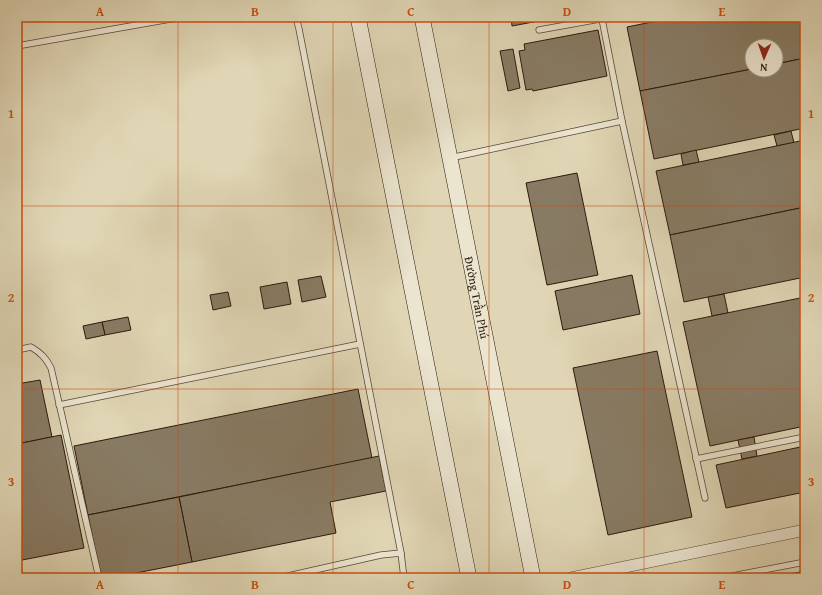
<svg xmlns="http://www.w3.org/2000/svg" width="822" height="595" viewBox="0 0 822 595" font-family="'Gentium Book Plus',serif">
	<rect width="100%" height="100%" fill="#e0d6b5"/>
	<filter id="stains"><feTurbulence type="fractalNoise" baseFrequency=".005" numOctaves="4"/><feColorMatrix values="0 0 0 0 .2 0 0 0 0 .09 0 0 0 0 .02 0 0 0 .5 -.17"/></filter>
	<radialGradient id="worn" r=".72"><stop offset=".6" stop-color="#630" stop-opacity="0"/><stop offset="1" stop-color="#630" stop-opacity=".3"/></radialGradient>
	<!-- building -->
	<g fill="#887b64" stroke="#29190c">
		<path d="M511 17H560L512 26Z"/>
		<path d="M676 17H805V58L776 64V46H752V69L640 91 627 27Z"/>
		<path d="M598 30 607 76 533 91 532 89 526 90 519 51 525 50 524 44Z"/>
		<path d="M513 49 520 88 508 91 500 51Z"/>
		<path d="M805 58V128L654 159 640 91 752 69V70H776V64Z"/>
		<path d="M791 131 794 143 777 146 774 135Z"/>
		<path d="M805 140V207L670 235 656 171Z"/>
		<path d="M696 150 699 162 683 165 681 154Z"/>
		<path d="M577 173 598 275 547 285 526 183Z"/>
		<path d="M805 207V277L684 302 670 235Z"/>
		<path d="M632 275 640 314 563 330 555 291Z"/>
		<path d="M321 276 326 297 302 302 298 280Z"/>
		<path d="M287 282 291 304 264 309 260 287Z"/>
		<path d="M228 292 231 306 213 310 210 295Z"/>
		<path d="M724 294 728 313 712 316 708 297Z"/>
		<path d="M805 297V426L710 446 683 322Z"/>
		<path d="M128 317 131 330 105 335 102 322Z"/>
		<path d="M102 322 105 335 86 339 83 326Z"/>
		<path d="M657 351 692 517 608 535 573 368Z"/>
		<path d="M40 380 52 437 17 444V384Z"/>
		<path d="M358 389 372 458 88 515 74 446Z"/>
		<path d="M61 435 84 548 17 561V444Z"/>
		<path d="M754 437 757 456 742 459 738 440Z"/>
		<path d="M805 446V492L726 508 716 465Z"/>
		<path d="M379 456 386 491 330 502 336 533 192 562 179 497Z"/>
		<path d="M179 497 192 562 111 578H101L88 515Z"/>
		<path d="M805 571V578H768Z"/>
	</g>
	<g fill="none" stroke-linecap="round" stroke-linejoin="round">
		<!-- service casing -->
		<g stroke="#574836" stroke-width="7">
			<g id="service">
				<path d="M296 17 299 29 401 553"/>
				<path d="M602 19 622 121 705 498"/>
				<path d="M539 30 611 17"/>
				<path d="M17 46 182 17"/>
				<path d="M450 158 622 121"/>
				<path d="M17 350 31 347C41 353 46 358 51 368L99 578"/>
				<path d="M59 405 360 344"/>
				<path d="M696 459 805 437"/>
				<path d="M279 578 381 555 401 553 404 578"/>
				<path d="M722 578 805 562"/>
			</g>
		</g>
		<!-- minor casing -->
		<g stroke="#574836" stroke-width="12">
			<path id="minor" d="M571 578 805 530"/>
		</g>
		<!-- secondary casing -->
		<g stroke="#29190c" stroke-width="16">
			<g id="secondary">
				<path d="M358 17 469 578"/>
				<path id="s1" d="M422 17 533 578"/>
			</g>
		</g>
		<!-- service -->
		<use href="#service" stroke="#ebe4cf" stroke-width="5.5"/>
		<!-- minor -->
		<use href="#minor" stroke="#ebe4cf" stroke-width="11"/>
		<!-- secondary -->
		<use href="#secondary" stroke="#ebe4cf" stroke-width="15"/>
	</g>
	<!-- grid -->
	<path fill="none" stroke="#cb4f0c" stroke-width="1" stroke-opacity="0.55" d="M178 17V578M333 17V578M489 17V578M644 17V578M17 206H805M17 389H805"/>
	<g text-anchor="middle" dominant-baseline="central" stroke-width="3" stroke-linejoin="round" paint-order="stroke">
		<!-- street labels -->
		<g font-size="12" fill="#29190c" stroke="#ebe4cf">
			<text stroke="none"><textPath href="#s1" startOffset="286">Đường Trần Phú</textPath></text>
		</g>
	</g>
	<!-- margin -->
	<rect width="822" height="595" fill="none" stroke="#e0d6b5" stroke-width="44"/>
	<!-- north arrow -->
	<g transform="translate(764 58) rotate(182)"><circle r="19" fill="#ebe4cf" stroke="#9d9381"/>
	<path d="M0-3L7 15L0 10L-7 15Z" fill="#8f2418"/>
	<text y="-6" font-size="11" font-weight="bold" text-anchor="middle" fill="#29190c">N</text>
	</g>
	<rect x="22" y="22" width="778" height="551" fill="none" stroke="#cb4f0c" stroke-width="1.5"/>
	<g font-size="13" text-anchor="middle" font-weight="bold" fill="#cb4f0c">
		<text x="100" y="16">A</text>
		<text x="255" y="16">B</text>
		<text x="411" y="16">C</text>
		<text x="567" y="16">D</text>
		<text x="722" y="16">E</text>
		<text x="11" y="118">1</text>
		<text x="811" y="118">1</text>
		<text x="11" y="302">2</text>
		<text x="811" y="302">2</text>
		<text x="11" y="486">3</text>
		<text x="811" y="486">3</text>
		<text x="100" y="589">A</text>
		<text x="255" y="589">B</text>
		<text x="411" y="589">C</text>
		<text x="567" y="589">D</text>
		<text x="722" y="589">E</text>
	</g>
	<rect width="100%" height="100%" filter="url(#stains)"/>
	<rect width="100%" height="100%" fill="url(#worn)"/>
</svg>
